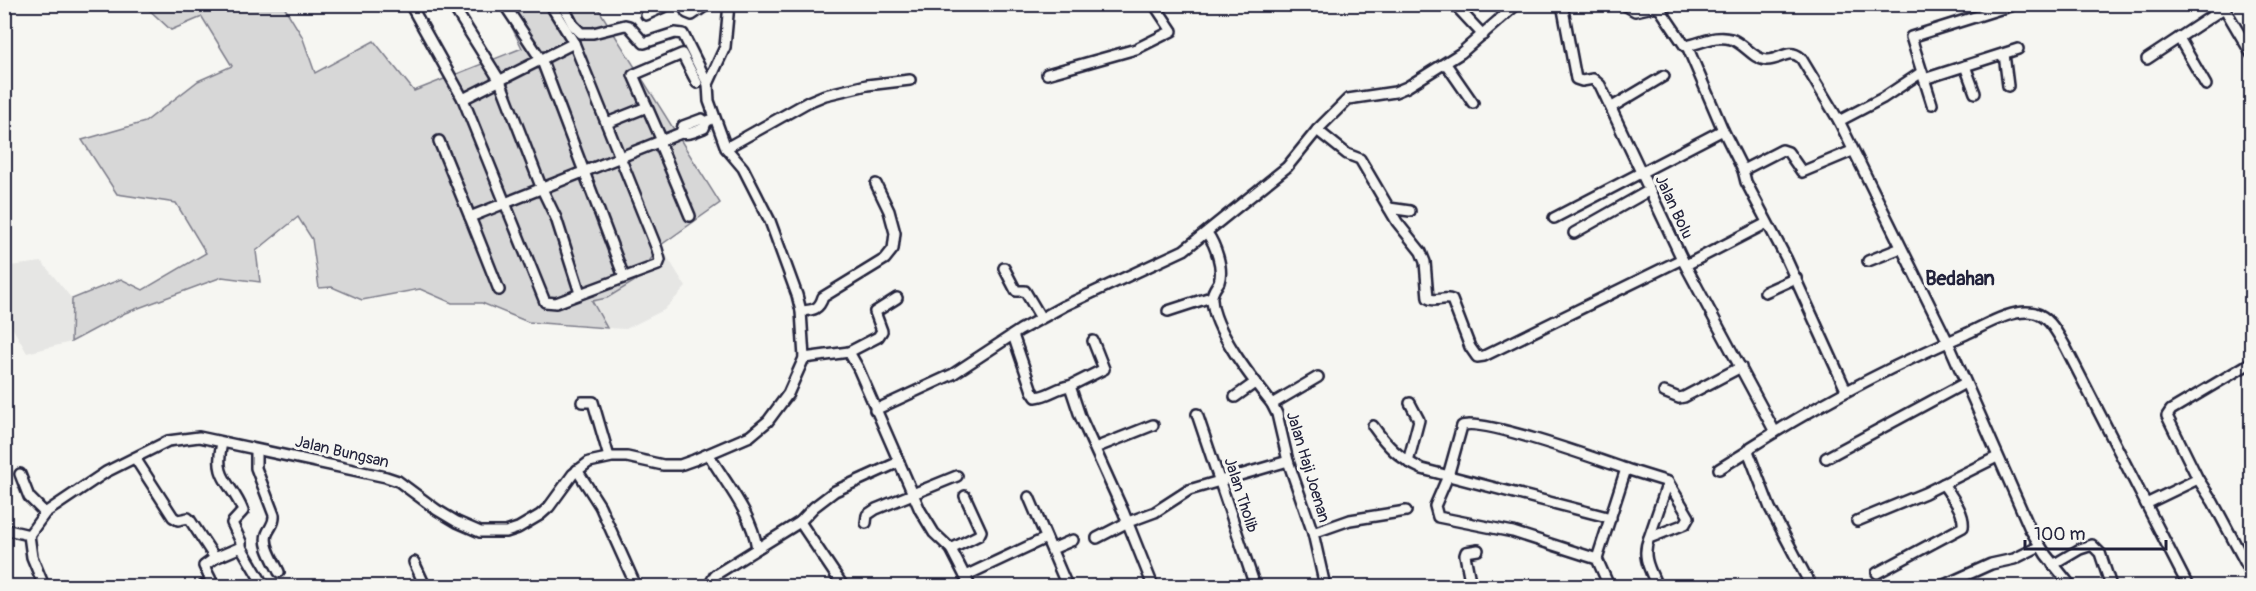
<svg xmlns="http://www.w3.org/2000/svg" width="2256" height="591" viewBox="0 0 2256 591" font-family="Pangolin,sans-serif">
	<rect width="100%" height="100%" fill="#f6f6f2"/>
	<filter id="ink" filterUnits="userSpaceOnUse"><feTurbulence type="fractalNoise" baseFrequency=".0167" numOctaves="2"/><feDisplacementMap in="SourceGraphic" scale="12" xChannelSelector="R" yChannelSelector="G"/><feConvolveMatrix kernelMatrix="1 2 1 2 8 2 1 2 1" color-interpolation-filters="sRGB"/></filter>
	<g filter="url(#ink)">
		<!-- built -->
		<g fill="#e6e6e4">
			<path d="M660 245 686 287 664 310 626 329 607 328 591 301 607 298 635 281Z"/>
			<path d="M42 262 72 299 71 342 27 353 5 315V293L10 266Z"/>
		</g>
		<!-- green -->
		<path fill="#d7d7d7" stroke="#7c7c89" stroke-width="1.5" d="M144 5H283L302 36 315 73 374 41 414 91 522 48 501 5H596L720 203 661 245 635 281 607 298 592 301 607 328 528 322 482 303H452L420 289 362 300 332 287 319 288 312 239 298 217 256 251 260 282 222 277 125 313 71 342 72 299 121 279 143 290 206 253 176 203 117 194 82 140 145 122 198 81 232 66 202 17 171 30Z"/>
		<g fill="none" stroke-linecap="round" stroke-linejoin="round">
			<!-- street casing -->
			<g stroke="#22223b" stroke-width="14">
				<g id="street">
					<path d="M410 4 463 99 574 43"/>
					<path d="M452 4 500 81 542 189 556 218 580 293"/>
					<path d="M504 4 542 61 624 277"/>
					<path d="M562 4 573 25 581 33H593L625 25 629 26 644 43 675 33 683 34 708 84"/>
					<path d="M682 4 687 13 692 15 708 4"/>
					<path d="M1454 4 1483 35"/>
					<path d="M1562 4 1576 79 1582 81 1593 79 1600 85 1682 259 1775 432"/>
					<path d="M1623 4 1635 11 1653 7 1660 9 1685 46C1701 44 1714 34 1731 39 1744 43 1753 59 1766 60 1780 61 1788 47 1801 58L1839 121 1948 342 2030 529 2046 555 2071 586"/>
					<path d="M2222 4 2252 55"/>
					<path d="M646 15 670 4"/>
					<path d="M2179 38 2206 85"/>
					<path d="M1687 46 1723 130 1743 170 1746 182 1786 258 1846 390"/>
					<path d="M2004 54 2008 86"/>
					<path d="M2147 59 2224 8"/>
					<path d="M1446 64 1473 103"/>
					<path d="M1965 66 1975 93"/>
					<path d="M1047 74 1136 49 1172 31 1154 4"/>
					<path d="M1924 79 2018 49"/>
					<path d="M463 99 545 302 556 303 658 265 660 260 657 249 574 43 550 4"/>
					<path d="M1932 104 1911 37 2013 5"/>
					<path d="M1612 107 1664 76"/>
					<path d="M1839 121 1883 98 1922 72"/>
					<path d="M607 123 647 107"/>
					<path d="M1317 130 1347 154 1360 159 1397 222 1421 252 1425 262 1428 298C1435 303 1444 296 1452 300L1470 347 1477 357 1484 356 1682 259"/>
					<path d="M681 133 683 126 702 119 706 122 710 120"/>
					<path d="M439 141 470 217"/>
					<path d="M662 141 633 75 682 54 697 83"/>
					<path d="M659 142 690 216"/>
					<path d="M726 148 808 102 825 95 867 85 910 80"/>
					<path d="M1743 170 1782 150 1788 152 1802 172 1852 151"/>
					<path d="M1389 208 1410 211"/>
					<path d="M1554 218 1723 130"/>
					<path d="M1207 233C1215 244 1224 268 1219 282 1216 287 1211 293 1212 299 1213 330 1253 380 1272 404L1277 414 1288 461 1313 533 1325 586"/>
					<path d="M1574 233 1650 190"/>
					<path d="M1868 261 1901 248"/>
					<path d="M1686 265 1767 223"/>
					<path d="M1004 268 1016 291H1025L1041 318"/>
					<path d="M499 290 470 217 681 133C690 135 696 131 704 128L706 122"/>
					<path d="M1765 292 1796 278"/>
					<path d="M801 311C813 310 819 310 823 297L885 259 893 249 895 233 889 211 876 184"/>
					<path d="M1168 311 1211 297"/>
					<path d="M1013 335 1032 391 1036 397C1049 396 1057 387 1070 386L1080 416 1123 511 1153 586"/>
					<path d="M849 352 878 337 882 331 875 312 897 298"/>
					<path d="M804 358 849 352 858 368 920 510 934 533 951 549 970 586"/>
					<path d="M2252 362 2171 410 2167 416 2198 479 2213 502 2252 575"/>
					<path d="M1070 386 1104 369 1093 341"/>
					<path d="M1664 392 1679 398 1684 397 1741 367"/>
					<path d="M1235 397 1256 382"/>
					<path d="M582 402H593L609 457"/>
					<path d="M1272 404 1318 377"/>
					<path d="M875 410 953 374 1020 330 1064 306 1184 250 1287 167 1317 130 1348 99 1395 92 1407 87 1461 53 1517 4"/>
					<path d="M1197 414 1255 586"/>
					<path d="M1373 426C1387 446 1400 459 1422 469L1611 518"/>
					<path d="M222 443C213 480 232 482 243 511L232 523 241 542V547"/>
					<path d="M1095 448 1153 425"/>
					<path d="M256 450V468L274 515C275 524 270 526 267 534 263 545 274 561 279 572"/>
					<path d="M1748 451 1770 508 1811 586"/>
					<path d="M709 455C727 485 752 514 757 548"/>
					<path d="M135 458 173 517 178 520 188 518 190 520 215 558 241 547 264 586"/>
					<path d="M1826 458 1965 383"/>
					<path d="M1408 462 1419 420 1410 403"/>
					<path d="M1626 469 1668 482 1689 517 1685 524 1649 538C1641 556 1650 570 1657 586"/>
					<path d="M1719 469 1748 451 1751 447C1819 404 1891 366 1966 334 1986 325 2012 308 2035 313 2050 317 2057 333 2065 346L2188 586"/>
					<path d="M577 470 600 506 636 586"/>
					<path d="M20 474 29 497 45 513"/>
					<path d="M1029 497 1067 586"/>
					<path d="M2146 504 2198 479"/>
					<path d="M1857 521 1925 493 1997 457"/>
					<path d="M800 522 843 586"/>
					<path d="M866 523 867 515 876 509 957 476"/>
					<path d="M4 529 29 535 32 557 44 586"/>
					<path d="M1313 533 1350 520 1406 511"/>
					<path d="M29 535 45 513 106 472 168 441 199 437 386 477 398 481 437 510 457 522 480 532H506L518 528 540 515 549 507 573 474 589 462 612 457H627L663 465H680L694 460 750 436 768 421 788 394 804 358 801 311 797 295 770 221 743 168 726 148 709 101 708 84 725 47 729 4"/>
					<path d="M1097 538 1128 522 1155 512 1189 490 1288 461"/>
					<path d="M1649 538 1668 482"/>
					<path d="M951 549 979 535 981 531 965 496"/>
					<path d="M1052 549 1073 540"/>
					<path d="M1597 559 1513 532 1438 517 1435 506 1448 476 1462 426C1480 417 1600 460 1626 469L1597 559 1609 586"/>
					<path d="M414 562 425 586"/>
					<path d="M2053 565 2080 549 2092 545 2100 553 2111 586"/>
					<path d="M1877 573 1963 527C1965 512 1951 496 1943 484"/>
					<path d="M965 576 1046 538"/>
					<path d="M203 586 212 582 204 566 215 558"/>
					<path d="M709 586 715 575 800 522 814 507 835 491 899 462"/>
					<path d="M1471 586 1465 555 1466 552 1478 550"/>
					<path d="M1942 586 1991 564 2014 559 2040 546"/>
				</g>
			</g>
			<!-- street -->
			<use href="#street" stroke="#f6f6f2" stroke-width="9"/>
		</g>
	</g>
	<g text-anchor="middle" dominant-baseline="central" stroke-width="6" stroke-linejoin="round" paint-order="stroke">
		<!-- street labels -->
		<g font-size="16" fill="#22223b" stroke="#f6f6f2">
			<text transform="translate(1674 207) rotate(65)">Jalan Bolu</text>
			<text transform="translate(342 452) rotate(13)">Jalan Bungsan</text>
			<text transform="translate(1308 467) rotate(73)">Jalan Haji Joenan</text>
			<text transform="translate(1241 495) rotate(72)">Jalan Tholib</text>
		</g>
		<!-- quarter labels -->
		<g font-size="20" font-weight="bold" fill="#22223b" stroke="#f6f6f2">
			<text x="1960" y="278">Bedahan</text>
		</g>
	</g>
	<!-- margin -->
	<rect width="2256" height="591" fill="none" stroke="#f6f6f2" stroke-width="24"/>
	<rect x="12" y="12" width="2232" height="567" fill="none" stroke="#22223b" stroke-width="2" filter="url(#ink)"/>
	<!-- scale -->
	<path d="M2025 540v9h141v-9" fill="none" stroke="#22223b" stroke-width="3"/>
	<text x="2034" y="540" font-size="18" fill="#22223b" stroke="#f6f6f2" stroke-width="4.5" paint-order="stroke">100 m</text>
</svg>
